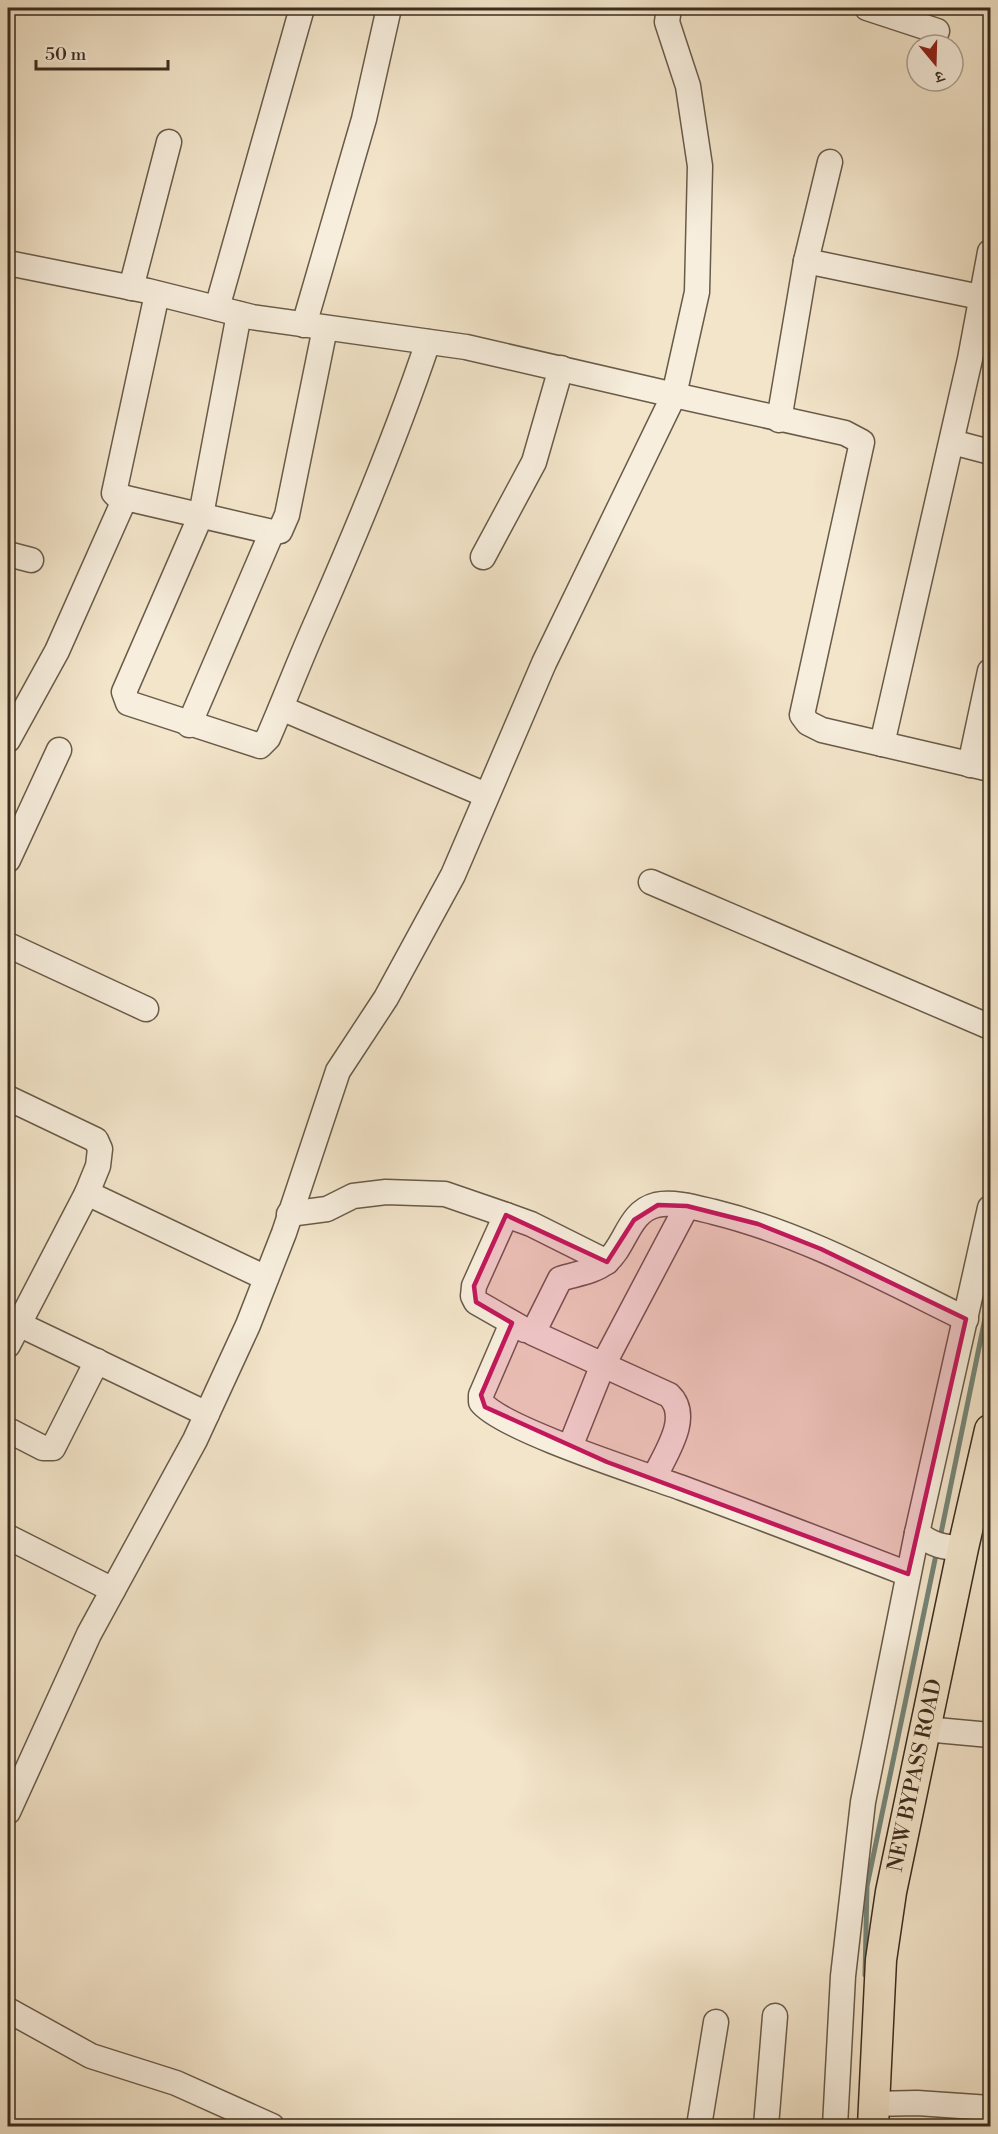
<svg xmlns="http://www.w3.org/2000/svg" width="998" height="2134" viewBox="0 0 998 2134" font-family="'Libre Bodoni','Noto Serif Devanagari',serif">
	<rect width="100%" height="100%" fill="#f3e5ca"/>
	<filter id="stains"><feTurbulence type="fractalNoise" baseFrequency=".00333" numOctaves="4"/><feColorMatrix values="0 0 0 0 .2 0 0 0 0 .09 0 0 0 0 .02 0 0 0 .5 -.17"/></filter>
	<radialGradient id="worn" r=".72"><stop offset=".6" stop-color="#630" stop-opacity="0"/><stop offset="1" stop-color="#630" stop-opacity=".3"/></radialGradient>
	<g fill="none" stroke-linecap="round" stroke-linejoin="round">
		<!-- stream -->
		<g stroke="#758577" stroke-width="5">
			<path d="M940 1538 990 1294"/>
			<path d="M865 1975 867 1886 937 1550"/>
		</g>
		<!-- minor casing -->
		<g stroke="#695b49" stroke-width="27">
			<g id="minor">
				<path d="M669 8 667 22 688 86 700 166 697 292 674 395 845 433 862 442 802 715 808 723 822 730 990 769"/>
				<path d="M867 8 937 31"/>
				<path d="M806 261 980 297"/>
				<path d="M8 263 148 291 252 317 466 347 674 395 544 663 453 875 386 998 338 1071 284 1233 248 1325 195 1440 89 1634 8 1812"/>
				<path d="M131 288 169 142"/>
				<path d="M157 294 114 493 117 496 272 532 280 531 287 515 325 328"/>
				<path d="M217 308 302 8"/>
				<path d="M239 314 201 515 124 692 128 703 260 746 268 738C285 699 300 659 318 619 358 528 396 437 428 342"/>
				<path d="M304 325 364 119 389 8"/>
				<path d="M779 420 806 261 830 162"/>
				<path d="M952 442 990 452"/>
				<path d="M8 554 31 560"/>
				<path d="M483 557 534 462 561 368"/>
				<path d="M281 708 486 795"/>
				<path d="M189 725 272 532"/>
				<path d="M8 740 57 651 125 498"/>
				<path d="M882 744 970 359 990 252"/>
				<path d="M970 765 990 671"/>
				<path d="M8 860 59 750"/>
				<path d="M651 882 990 1027"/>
				<path d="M8 945 146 1009"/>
				<path d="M8 1098 96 1140 100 1149 98 1166 87 1193 8 1345"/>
				<path d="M87 1193 266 1278"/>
				<path d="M289 1214 327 1209 353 1196 386 1192 445 1194 506 1215"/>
				<path d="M8 1319 207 1414"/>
				<path d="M512 1323 481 1395V1402C501 1429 644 1474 682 1488 758 1516 833 1545 908 1574"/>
				<path d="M525 1330 476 1302 473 1296 474 1286 506 1215 531 1224 607 1262"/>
				<path d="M8 1430 43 1448H53L97 1361"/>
				<path d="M570 1447 602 1367 687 1206"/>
				<path d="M654 1478C665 1454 692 1417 669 1395L533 1333 560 1279C575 1274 594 1272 606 1262 626 1246 628 1212 656 1205 674 1201 697 1208 714 1212 803 1234 884 1279 966 1319"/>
				<path d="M8 1537 113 1590"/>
				<path d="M963 1548C944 1548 932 1545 917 1533L990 1208"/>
				<path d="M925 1729 990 1735"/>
				<path d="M8 2010 91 2056 176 2083 272 2126"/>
				<path d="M872 2104 917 2103 990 2108"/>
				<path d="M699 2126 716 2022"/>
				<path d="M766 2126 775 2016"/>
				<path d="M835 2126 843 1976 863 1802 917 1533"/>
			</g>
		</g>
		<!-- major casing -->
		<g stroke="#3b2d1e" stroke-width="33">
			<g id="major">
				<path id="s1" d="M873 2126 881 1960 891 1892 963 1548 990 1430"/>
			</g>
		</g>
		<!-- minor -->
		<use href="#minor" stroke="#f7eedd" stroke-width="24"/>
		<!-- major -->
		<use href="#major" stroke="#f3e5ca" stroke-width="30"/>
	</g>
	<!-- marked area -->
	<path fill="#c2185b" fill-opacity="0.2" stroke="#c2185b" stroke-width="4.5" stroke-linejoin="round" d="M658 1205 687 1206 758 1224 821 1249 966 1319 908 1574 607 1462 485 1407 481 1395 512 1323 476 1302 474 1286 506 1215 607 1262 634 1220Z"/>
	<g text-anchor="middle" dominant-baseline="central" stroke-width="5" stroke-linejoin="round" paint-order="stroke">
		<!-- street labels -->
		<g font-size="21" fill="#3b2d1e" stroke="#f7eedd">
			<text stroke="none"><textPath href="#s1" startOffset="354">NEW BYPASS ROAD</textPath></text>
		</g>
	</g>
	<!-- margin -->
	<rect width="998" height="2134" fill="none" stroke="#f3e5ca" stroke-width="30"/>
	<rect x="9" y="9" width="980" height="2116" fill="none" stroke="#3b2d1e" stroke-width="3"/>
	<rect x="15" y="15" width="968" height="2104" fill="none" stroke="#3b2d1e" stroke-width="1.5"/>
	<!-- north arrow -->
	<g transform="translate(935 63) rotate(161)"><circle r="28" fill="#f7eedd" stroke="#aca191" stroke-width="1.5"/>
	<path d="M0-4.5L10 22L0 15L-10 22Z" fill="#8f2418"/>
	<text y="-9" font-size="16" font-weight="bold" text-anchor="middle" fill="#3b2d1e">उ</text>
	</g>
	<!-- scale -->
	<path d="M36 60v9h132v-9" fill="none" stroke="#3b2d1e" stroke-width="3"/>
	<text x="45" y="60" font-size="18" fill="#3b2d1e" stroke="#f7eedd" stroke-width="4.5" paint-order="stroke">50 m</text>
	<rect width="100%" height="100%" filter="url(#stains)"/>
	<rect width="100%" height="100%" fill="url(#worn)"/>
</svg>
